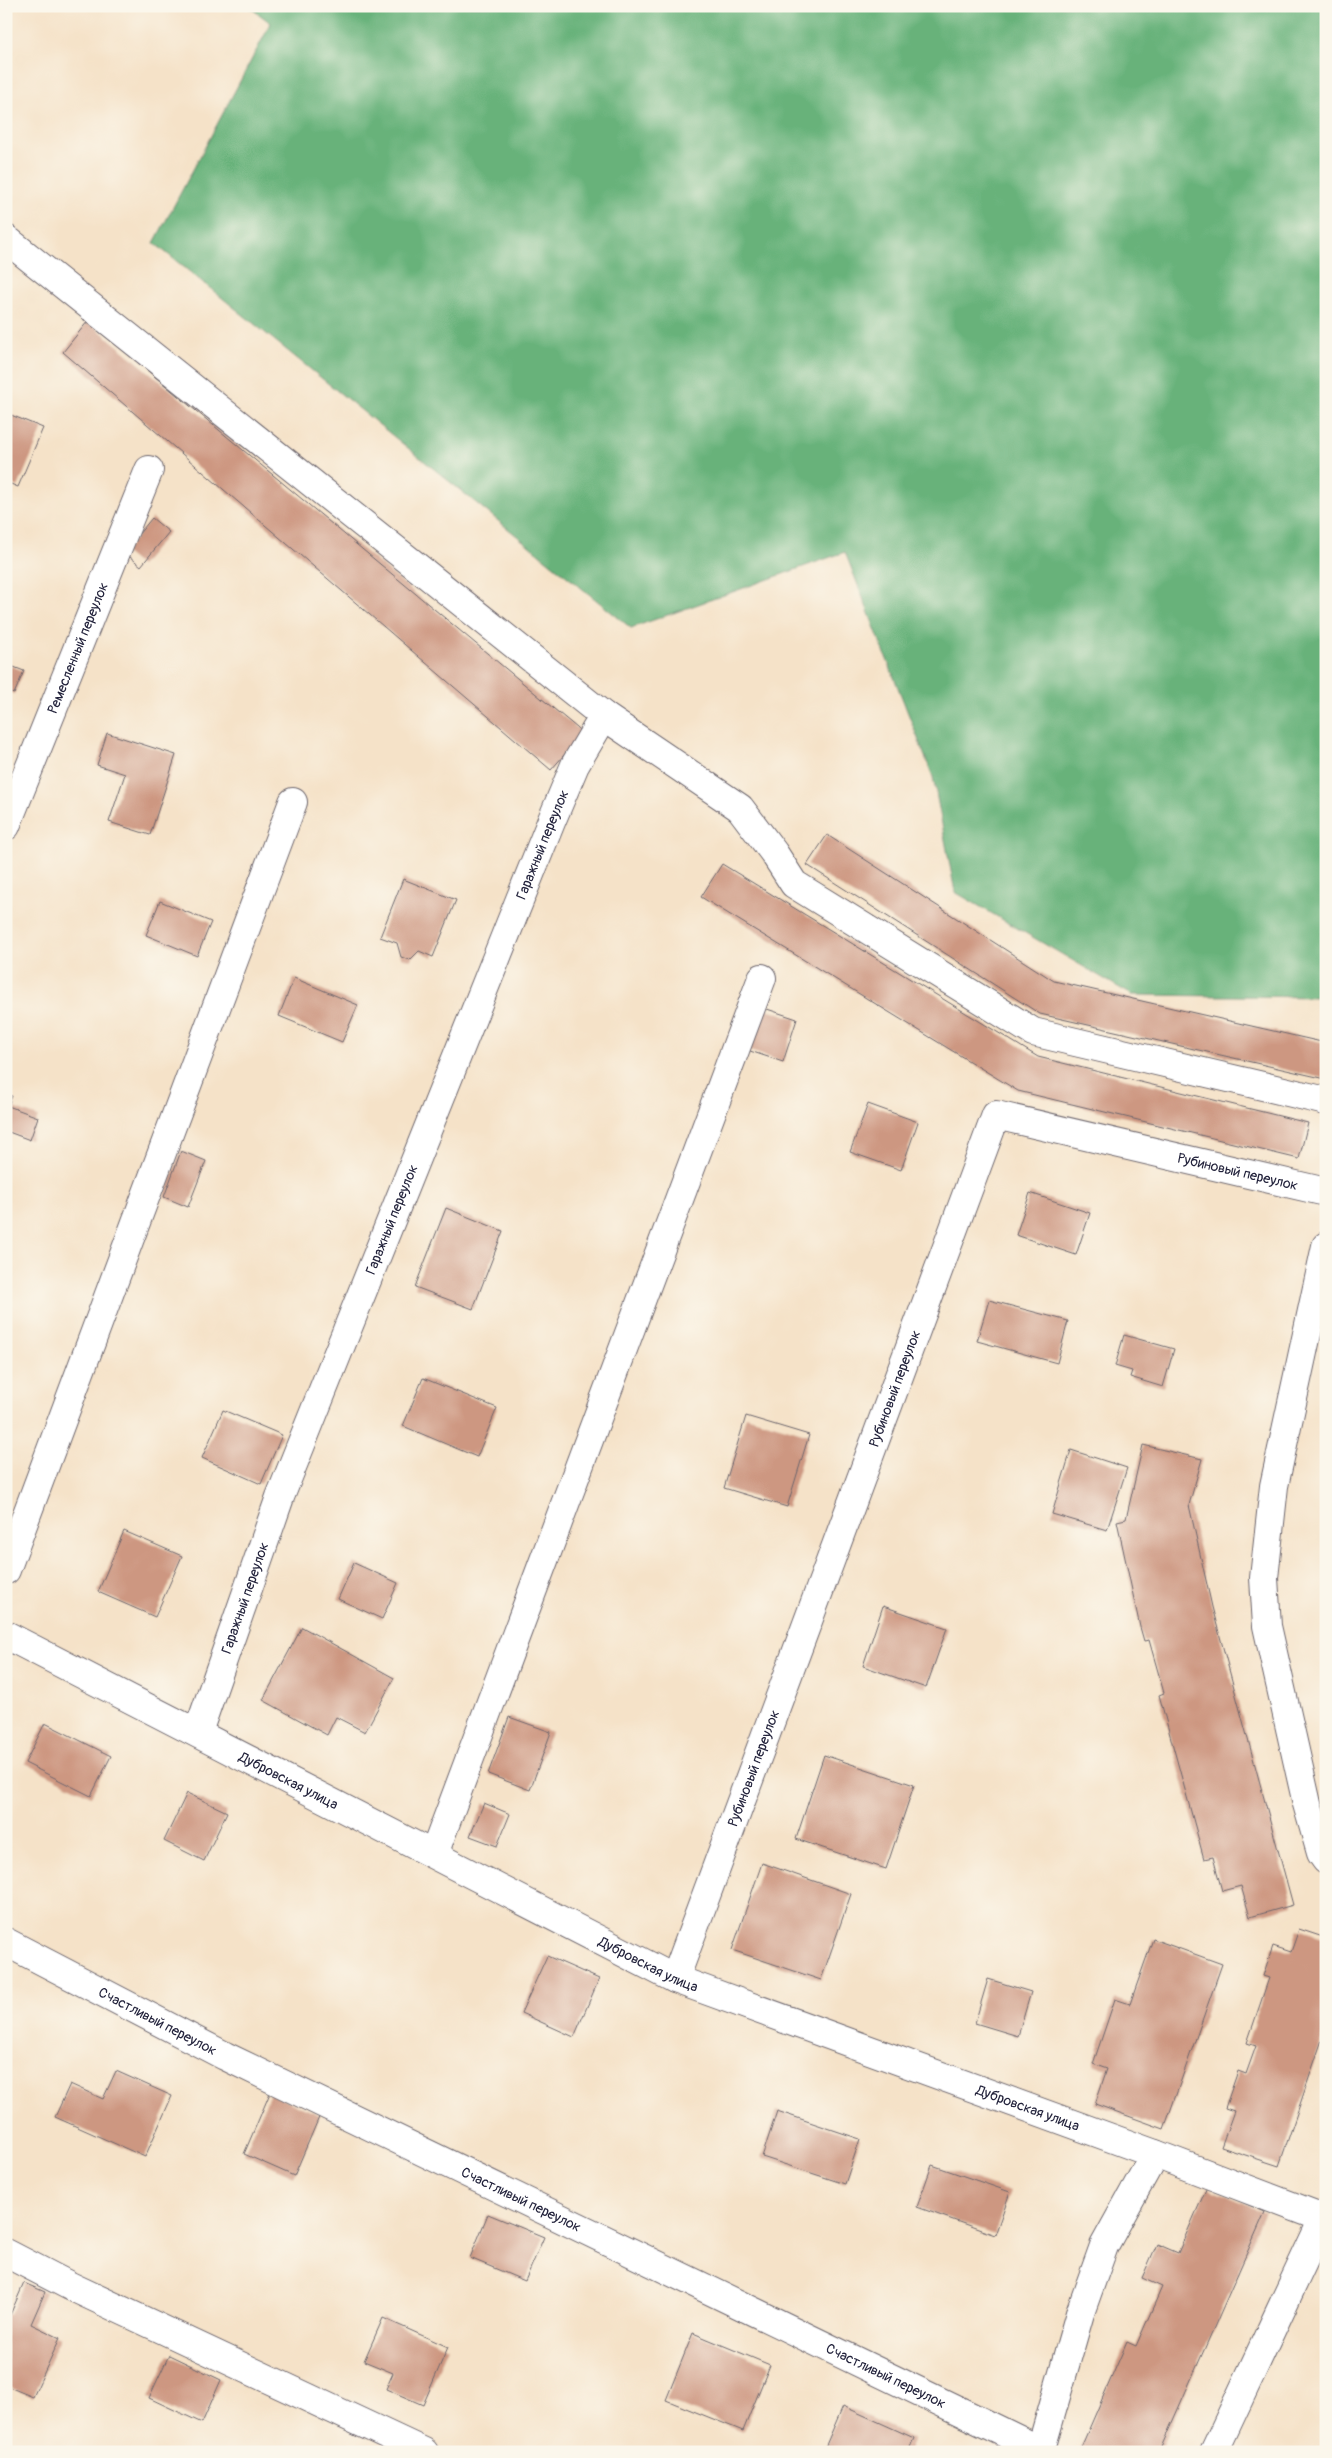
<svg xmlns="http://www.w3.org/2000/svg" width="1332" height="2458" viewBox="0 0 1332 2458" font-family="Pangolin,sans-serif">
	<rect width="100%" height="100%" fill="#fbf7ec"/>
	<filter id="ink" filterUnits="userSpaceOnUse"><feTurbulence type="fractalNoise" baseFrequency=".02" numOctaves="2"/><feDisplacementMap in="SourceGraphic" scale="10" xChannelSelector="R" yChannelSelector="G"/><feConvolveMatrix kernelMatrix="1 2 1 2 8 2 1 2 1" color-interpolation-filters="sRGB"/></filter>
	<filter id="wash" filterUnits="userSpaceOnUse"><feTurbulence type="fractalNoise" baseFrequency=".0096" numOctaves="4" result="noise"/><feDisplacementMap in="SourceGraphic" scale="20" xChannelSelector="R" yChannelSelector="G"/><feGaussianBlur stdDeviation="1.12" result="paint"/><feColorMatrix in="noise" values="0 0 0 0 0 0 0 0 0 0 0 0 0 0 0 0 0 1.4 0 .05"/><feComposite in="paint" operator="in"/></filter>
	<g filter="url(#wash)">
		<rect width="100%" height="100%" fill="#f5e2c8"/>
		<!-- forest -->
		<path fill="#68b27a" stroke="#456a5a" d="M248 6H1326V997L1132 995 955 892 933 777 845 552 631 628 154 243 271 23Z"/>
		<g id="blocks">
			<!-- building -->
			<g fill="#cd9781">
				<path d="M88 321 583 733 551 770 63 352Z"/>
				<path d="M6 413 43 428 18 487 6 482Z"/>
				<path d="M152 518 169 532 141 566 124 552Z"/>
				<path d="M6 664 24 671 14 694 6 691Z"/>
				<path d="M107 733 176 755 150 835 109 822 125 774 97 765Z"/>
				<path d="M827 835 1054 981 1326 1043V1079L1040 1014 807 865Z"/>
				<path d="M722 864 1038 1057 1308 1123 1299 1159 1018 1091 701 897Z"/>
				<path d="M403 879 456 900 433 957 419 951 410 960 401 957 397 943 380 937Z"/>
				<path d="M160 901 211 922 197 956 146 935Z"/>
				<path d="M294 978 358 1005 342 1042 279 1016Z"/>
				<path d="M761 1007 797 1019 783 1062 747 1050Z"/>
				<path d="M6 1094 12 1096 8 1106 38 1117 30 1140 6 1131Z"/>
				<path d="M868 1104 918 1122 901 1170 850 1152Z"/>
				<path d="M181 1151 206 1161 188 1207 164 1197Z"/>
				<path d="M1030 1193 1090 1213 1076 1255 1016 1235Z"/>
				<path d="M446 1208 503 1231 473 1309 415 1287Z"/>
				<path d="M989 1300 1068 1321 1057 1363 977 1341Z"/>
				<path d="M1124 1335 1174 1349 1163 1387 1130 1377 1132 1371 1115 1366Z"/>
				<path d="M423 1378 497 1408 477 1457 403 1426Z"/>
				<path d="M223 1410 282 1435 261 1484 202 1458Z"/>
				<path d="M746 1416 809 1435 787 1507 724 1488Z"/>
				<path d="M1143 1445 1202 1459 1189 1505 1212 1607 1293 1905 1250 1917 1241 1886 1222 1891 1213 1857 1204 1859 1159 1695 1164 1693 1149 1640 1144 1641 1140 1627 1117 1521 1126 1519Z"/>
				<path d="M1071 1450 1127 1468 1107 1530 1052 1514Z"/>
				<path d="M124 1531 182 1556 155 1617 98 1592Z"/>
				<path d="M354 1563 398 1583 382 1619 338 1599Z"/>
				<path d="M883 1606 947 1628 926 1688 863 1666Z"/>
				<path d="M302 1627 394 1678 365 1732 336 1717 327 1735 263 1700Z"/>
				<path d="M509 1717 551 1732 530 1790 488 1774Z"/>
				<path d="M45 1723 111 1756 91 1796 25 1763Z"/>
				<path d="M824 1755 914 1785 886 1869 796 1839Z"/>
				<path d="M187 1793 227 1812 204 1861 164 1841Z"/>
				<path d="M484 1803 510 1814 497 1846 470 1836Z"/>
				<path d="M762 1863 851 1894 821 1980 732 1950Z"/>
				<path d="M1299 1929 1326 1938V2028L1279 2166 1221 2147 1234 2111 1225 2108 1238 2071 1246 2074 1256 2046 1247 2043 1269 1978 1263 1976 1273 1946 1291 1952Z"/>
				<path d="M1153 1939 1222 1964 1164 2129 1095 2104 1107 2069 1093 2064 1115 1999 1130 2004Z"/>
				<path d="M547 1956 599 1979 574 2037 521 2013Z"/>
				<path d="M988 1979 1031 1992 1018 2036 975 2023Z"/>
				<path d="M116 2071 172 2096 145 2157 55 2117 70 2084 103 2099Z"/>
				<path d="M270 2093 320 2115 294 2176 244 2154Z"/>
				<path d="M777 2111 860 2139 845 2184 762 2157Z"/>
				<path d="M932 2165 1010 2192 995 2235 917 2207Z"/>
				<path d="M1207 2187 1265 2212 1159 2452H1079L1127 2342 1136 2346 1162 2287 1142 2278 1157 2244 1178 2253Z"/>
				<path d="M488 2214 544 2237 525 2281 470 2258Z"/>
				<path d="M24 2283 45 2292 31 2324 60 2338 33 2397 9 2387 6 2393V2313L10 2315Z"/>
				<path d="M383 2318 448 2347 423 2405 386 2389 393 2373 364 2361Z"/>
				<path d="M693 2333 770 2365 743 2431 666 2400Z"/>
				<path d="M169 2355 221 2380 202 2423 149 2398Z"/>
				<path d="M843 2406 914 2438 908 2452H823Z"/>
			</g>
		</g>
	</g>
	<g filter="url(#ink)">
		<use href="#blocks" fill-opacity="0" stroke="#6c656c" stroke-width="1"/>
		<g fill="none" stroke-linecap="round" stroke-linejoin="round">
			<!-- minor casing -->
			<g stroke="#6c656c" stroke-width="30">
				<g id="minor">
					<path d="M6 239 604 716 740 808 774 853 794 884 1033 1032 1326 1101"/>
					<path id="s1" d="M6 826 149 470"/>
					<path d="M1326 1246 1274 1486 1264 1578 1267 1626 1307 1804 1321 1853 1326 1860"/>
					<path d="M6 1570 293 802"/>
					<path id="s2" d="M6 1635 675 1979 1155 2154 1326 2219"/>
					<path id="s3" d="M198 1732 280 1497 551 822 575 765 604 716"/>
					<path d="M434 1854 762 978"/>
					<path id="s4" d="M6 1942 225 2056 1040 2450"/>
					<path id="s5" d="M675 1979 996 1115 1326 1192"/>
					<path d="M6 2253 70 2286 424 2452"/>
					<path d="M1040 2452 1080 2313 1104 2246 1155 2154"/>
					<path d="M1214 2452 1326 2213"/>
				</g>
			</g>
			<!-- minor -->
			<use href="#minor" stroke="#fff" stroke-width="28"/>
		</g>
	</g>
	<g text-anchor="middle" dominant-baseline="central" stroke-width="4" stroke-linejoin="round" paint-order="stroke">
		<!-- street labels -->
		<g font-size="14" fill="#22223b" stroke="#fbf7ec">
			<text stroke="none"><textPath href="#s1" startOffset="192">Ремесленный переулок</textPath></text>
			<text stroke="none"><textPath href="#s3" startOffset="952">Гаражный переулок</textPath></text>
			<text stroke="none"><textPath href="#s5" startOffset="1170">Рубиновый переулок</textPath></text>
			<text stroke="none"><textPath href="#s3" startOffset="548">Гаражный переулок</textPath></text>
			<text stroke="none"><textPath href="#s5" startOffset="630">Рубиновый переулок</textPath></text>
			<text stroke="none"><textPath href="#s3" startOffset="142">Гаражный переулок</textPath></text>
			<text stroke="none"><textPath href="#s5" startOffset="225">Рубиновый переулок</textPath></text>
			<text stroke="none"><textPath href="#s2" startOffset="318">Дубровская улица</textPath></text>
			<text stroke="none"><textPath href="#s2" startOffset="722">Дубровская улица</textPath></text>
			<text stroke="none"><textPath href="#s4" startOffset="171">Счастливый переулок</textPath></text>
			<text stroke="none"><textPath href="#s2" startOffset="1128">Дубровская улица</textPath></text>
			<text stroke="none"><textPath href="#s4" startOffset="576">Счастливый переулок</textPath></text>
			<text stroke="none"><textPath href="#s4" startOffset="981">Счастливый переулок</textPath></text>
		</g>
	</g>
	<!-- margin -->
	<rect width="1332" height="2458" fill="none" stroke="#fbf7ec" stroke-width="25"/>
</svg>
